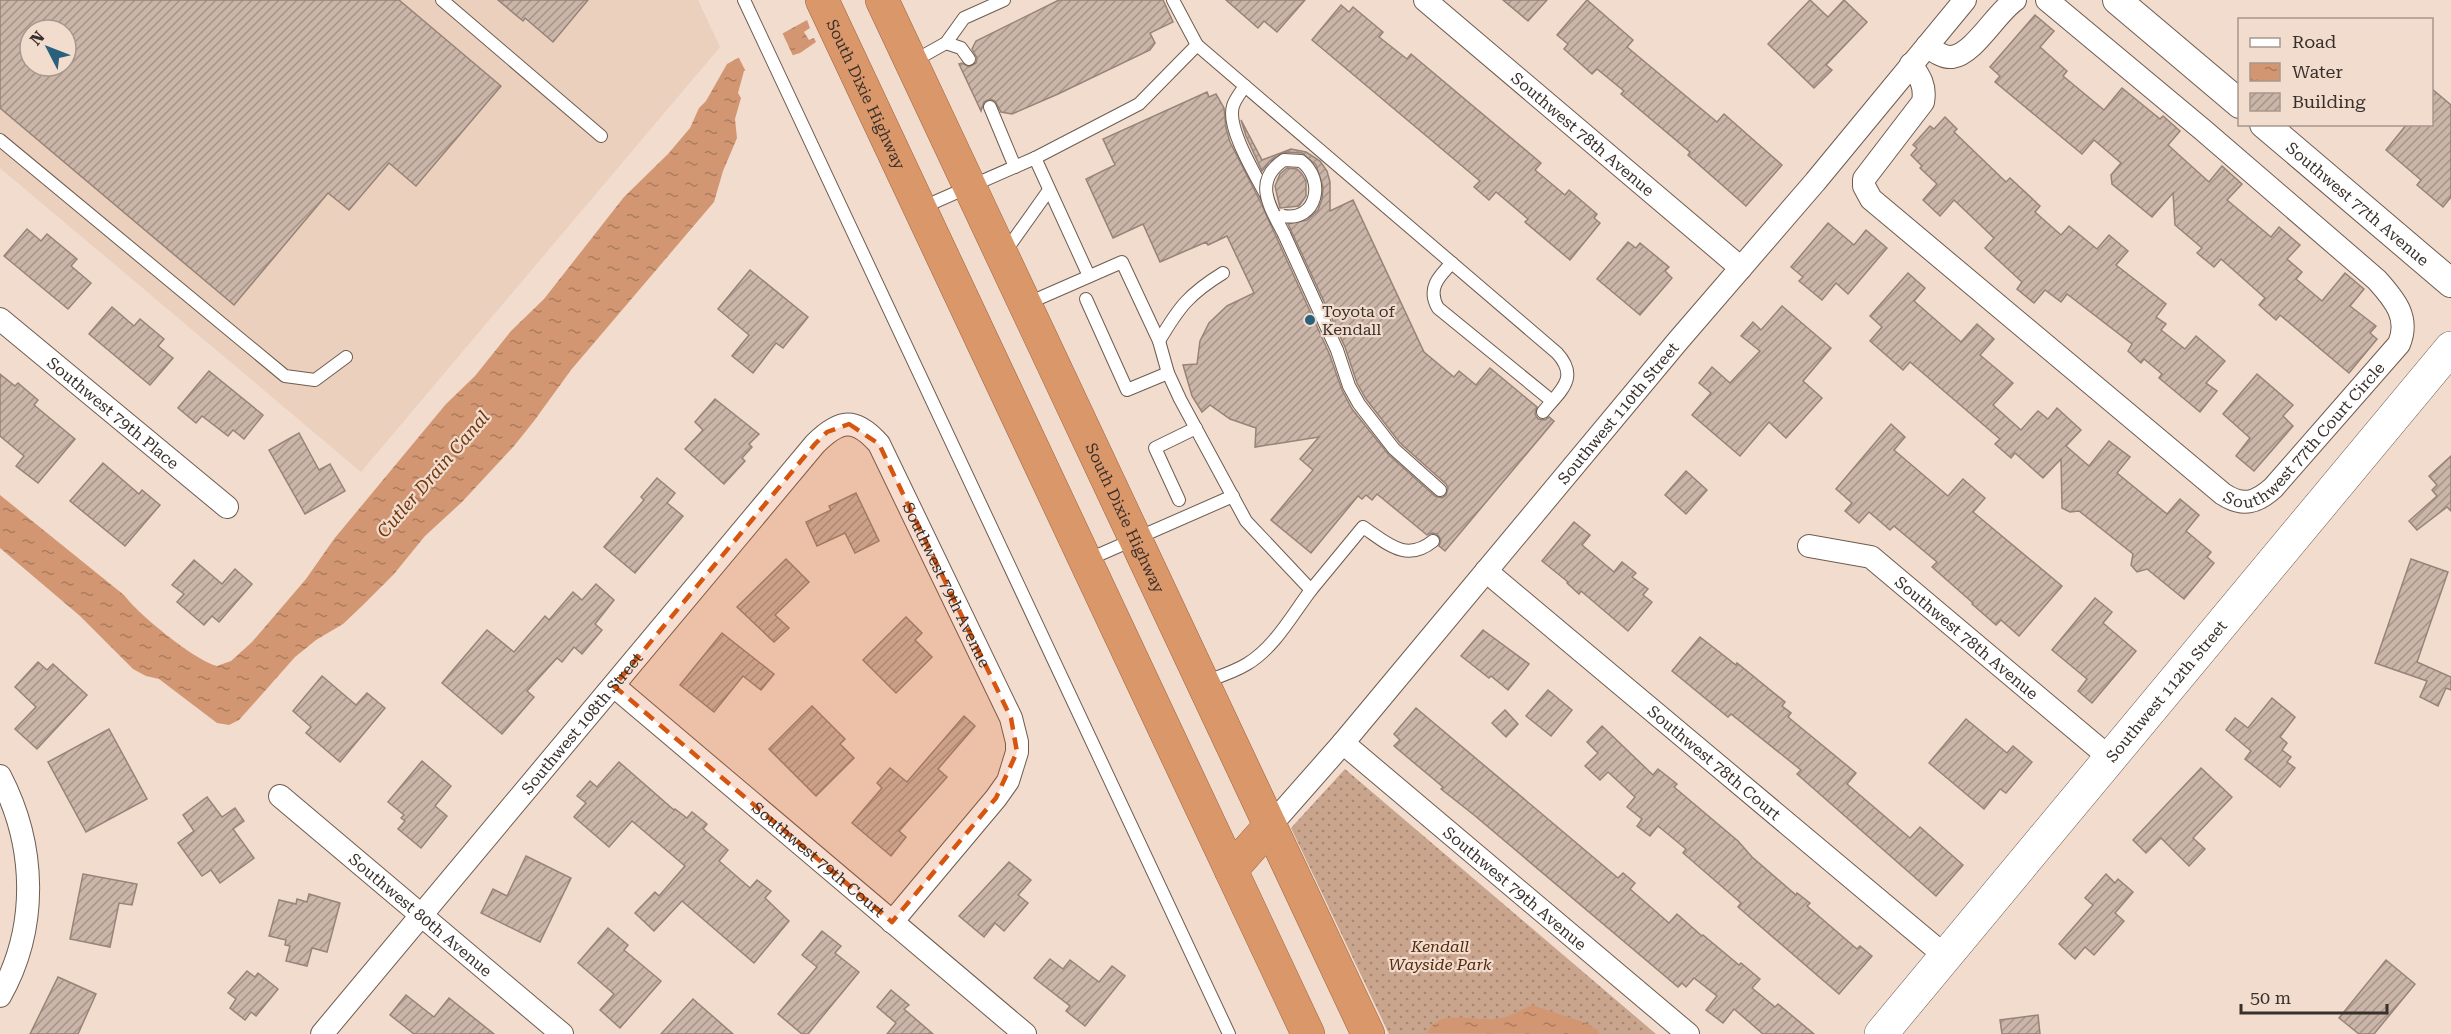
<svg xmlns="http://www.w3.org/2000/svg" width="2451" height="1034" viewBox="0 0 2451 1034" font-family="'Roboto Serif',serif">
	<defs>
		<pattern id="grass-dots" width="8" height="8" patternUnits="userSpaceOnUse" patternTransform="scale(1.5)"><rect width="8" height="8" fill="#caa58e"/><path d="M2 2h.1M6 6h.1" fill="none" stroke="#a58774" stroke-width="1.8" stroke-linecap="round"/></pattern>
		<pattern id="water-ripples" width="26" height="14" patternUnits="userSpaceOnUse" patternTransform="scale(1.5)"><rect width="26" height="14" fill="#d29772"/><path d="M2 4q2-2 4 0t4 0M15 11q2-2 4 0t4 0" fill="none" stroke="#ab7c5e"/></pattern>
		<pattern id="building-hatch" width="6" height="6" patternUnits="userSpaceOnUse" patternTransform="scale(1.5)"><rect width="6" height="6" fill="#cab5a8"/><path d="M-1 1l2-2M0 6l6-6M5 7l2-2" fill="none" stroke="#a59489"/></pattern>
	</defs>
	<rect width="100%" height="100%" fill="#f2dcce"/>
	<!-- built -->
	<path fill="#ecd0be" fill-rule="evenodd" d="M0 0H698L720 47 361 472 0 168ZM30 30H66V66H30Z"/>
	<!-- grass -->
	<path fill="url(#grass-dots)" d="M1345 769 1656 1034H1389L1291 828Z"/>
	<!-- water -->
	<g fill="url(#water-ripples)">
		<path d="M807 20 810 28 804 32 809 40 814 38 816 42 800 53 744 71 738 93 741 98 735 119 737 138 723 171 714 202 571 370 534 421 514 446 462 502 425 536 394 574 362 606 343 624 316 640 295 657 239 720 229 725 217 723 159 679 146 676 133 669 80 616 0 548V495L124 595C138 614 194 660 217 666L231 661 252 642 306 579 334 539 446 404 475 376 511 331 544 299 624 197 668 154 690 128 699 108 706 101 727 64Z"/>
		<path d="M1532 1005 1583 1022 1598 1030 1599 1034 1427 1033C1440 1005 1476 1024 1501 1018 1511 1016 1522 1009 1532 1005Z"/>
	</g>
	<!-- pier -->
	<path fill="#f2dcce" d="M781 30 794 58 747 74 737 54Z"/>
	<!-- building -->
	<g fill="url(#building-hatch)" stroke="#978377" stroke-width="1.5" fill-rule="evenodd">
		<path d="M0 0H399L501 86 416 186 389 163 349 210 328 193 234 305 0 108ZM30 30H66V66H30Z"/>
		<path d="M498 0H588L553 42 525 18 523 21Z"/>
		<path d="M1059 0H1163L1173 22 1150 33 1155 43 1150 50 1058 94 1012 114 1001 112 995 101 990 99 984 102 981 111 959 64 962 63 969 67 976 63 977 58 972 49 976 41Z"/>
		<path d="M1226 0H1305L1277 32 1264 21 1258 28Z"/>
		<path d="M1503 0H1547L1528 21Z"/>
		<path d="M1587 0 1633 40 1627 47 1717 122 1724 114 1782 165 1746 206 1688 155 1690 152 1621 94 1624 91 1597 69 1592 74 1564 49 1568 44 1557 35Z"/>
		<path d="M1810 0 1828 17 1844 0 1867 22 1826 65 1832 70 1814 88 1768 44Z"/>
		<path d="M1341 5 1349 12 1353 7 1383 32 1379 37 1407 59 1411 54 1541 163 1535 170 1565 195 1569 190 1597 214 1594 218 1600 223 1570 260 1525 222 1528 219 1496 192 1489 200 1474 187 1480 181 1312 40Z"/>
		<path d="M2035 15 2054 31 2040 47 2067 71 2063 76 2104 110 2122 88 2160 119 2163 116 2180 131 2168 145 2209 182 2222 166 2242 184 2227 200 2271 237 2279 227 2300 245 2287 259 2302 272 2296 279 2322 301 2345 273 2364 289 2350 306 2376 326 2370 333 2377 339 2349 373 2280 315 2276 320 2259 305 2265 298 2221 259 2214 267 2197 253 2202 248 2175 225 2173 193 2152 217 2112 184 2111 175 2121 163 2094 140 2082 154 1995 82 2000 76 1990 67Z"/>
		<path d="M2432 89 2451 105V197L2443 207 2417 185 2421 180 2386 150 2407 124H2432Z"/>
		<path d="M1207 92 1209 97 1216 94 1224 108 1226 128 1230 142 1260 201 1329 353 1342 390 1352 409 1389 455 1435 496 1442 498 1446 495 1448 488 1446 484 1400 443 1366 399 1357 383 1345 347 1288 224 1307 220 1318 210 1322 199 1323 187 1316 165 1302 153 1284 152 1269 162 1262 171 1246 136 1241 120 1262 160 1291 149 1306 152 1320 161 1327 171 1330 182V211L1353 200 1424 352 1454 377 1459 371 1476 385 1490 368 1537 407 1535 414 1538 419 1545 420 1549 417 1554 421 1445 551 1439 546 1441 540 1437 534 1432 533 1427 535 1377 494 1372 500 1366 495 1362 499 1358 496 1311 553 1271 520 1313 470 1300 459 1319 437 1255 447 1256 428 1230 419 1210 405 1202 412 1192 396 1183 365 1197 364 1200 341 1209 323 1227 306 1254 293 1227 236 1208 245 1206 242 1160 262 1143 224 1113 238 1086 179 1115 165 1103 139Z"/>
		<path d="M1945 117 1957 129 1954 132 2006 182 2010 178 2040 206 2035 212 2061 235 2069 226 2097 249 2109 235 2128 251 2116 265 2166 304 2156 317 2166 324 2161 330 2185 349 2196 336 2225 361 2206 383 2217 391 2200 412 2159 378 2162 374 2144 359 2141 363 2128 351 2132 344 2067 294 2061 302 2045 290 2034 303 2017 289 2022 282 1985 248 1994 238 1954 200 1940 216 1923 200 1937 184 1920 168 1922 166 1911 155 1917 148 1913 145 1930 126 1934 129Z"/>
		<path d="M1287 168 1297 169 1302 174 1306 181V196L1299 206 1280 208 1275 186 1280 174Z"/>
		<path d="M1828 223 1854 245 1866 230 1887 248 1848 294 1836 283 1822 300 1799 281 1803 277 1791 267Z"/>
		<path d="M27 229 41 241 47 234 77 259 71 266 91 283 68 309 4 256Z"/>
		<path d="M1628 242 1636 248 1640 243 1669 267 1665 271 1672 278 1640 315 1597 279Z"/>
		<path d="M750 270 808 317 783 348 776 343 753 373 732 356 749 335 718 309Z"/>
		<path d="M1908 273 1925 288 1914 301 1961 342 1977 324 1994 339 1980 355 2013 383 1993 405 2021 430 2038 411 2048 419 2057 408 2081 430 2066 446 2089 466 2109 441 2130 457 2117 473 2167 514 2180 499 2199 515 2186 531 2211 552 2207 557 2214 563 2184 599 2147 569 2137 572 2131 565 2133 554 2079 511 2070 512 2062 508 2061 459 2043 478 2015 453 2011 458 1995 444 2000 439 1910 362 1903 370 1870 341 1882 327 1870 316Z"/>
		<path d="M1782 306 1831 348 1803 381 1822 398 1786 438 1769 422 1740 456 1692 415 1711 393 1699 383 1712 367 1730 383 1760 351 1741 336 1753 322 1761 330Z"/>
		<path d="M112 307 134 326 140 319 164 339 158 346 173 358 150 385 89 334Z"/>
		<path d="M209 371 263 415 244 439 233 430 228 436 202 416 196 423 178 408Z"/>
		<path d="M0 374 15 386 18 383 38 400 34 405 75 439 38 483 16 466 24 456 0 436Z"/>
		<path d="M2257 374 2293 405 2283 416 2293 426 2254 471 2236 456 2250 438 2223 414Z"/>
		<path d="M715 399 759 434 749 444 752 447 742 458 745 461 724 484 685 449 703 430 695 422Z"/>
		<path d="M1891 424 1905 437 1894 450 1948 496 1963 479 1985 498 1973 512 2062 586 2019 636 2001 620 1996 625 1972 604 1973 603 1932 567 1937 562 1894 526 1890 530 1869 512 1859 523 1845 511 1852 503 1836 489Z"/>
		<path d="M299 433 319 470 330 464 345 491 305 514 269 450Z"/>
		<path d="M2451 456V511L2447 507 2417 530 2409 521 2437 496 2432 490 2437 485 2429 476Z"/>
		<path d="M103 463 139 494 142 490 160 505 125 546 70 501Z"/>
		<path d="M1686 471 1707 490 1686 514 1665 495Z"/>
		<path d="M657 478 675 493 667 503 683 516 635 573 604 547 644 500 641 497Z"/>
		<path d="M856 493 879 541 855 553 845 533 817 546 806 522 831 510 829 506Z"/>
		<path d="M1574 522 1590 535 1582 545 1614 572 1622 562 1636 573 1632 577 1648 589 1643 595 1652 602 1628 631 1581 591 1579 594 1567 583 1568 582 1542 561Z"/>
		<path d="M786 559 809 582 775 615 789 628 774 642 737 607Z"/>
		<path d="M2411 559 2448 572 2417 662 2451 677V690L2446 688 2438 706 2420 697 2427 681 2375 663Z"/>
		<path d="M194 560 222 584 235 569 252 584 219 622 212 616 204 625 177 602 184 594 172 585Z"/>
		<path d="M596 584 614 600 595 624 602 630 582 654 574 647 562 662 557 658 527 691 534 697 502 734 442 683 487 630 514 652 545 616 549 620 573 592 582 600Z"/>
		<path d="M2095 598 2112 612 2103 623 2136 651 2092 703 2078 691 2087 679 2052 650Z"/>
		<path d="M906 617 922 633 915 640 932 657 896 693 863 660Z"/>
		<path d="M1483 630 1529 664 1508 690 1491 676 1489 678 1461 656Z"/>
		<path d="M722 633 774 674 761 690 743 676 714 712 680 685Z"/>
		<path d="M1700 637 1736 665 1737 663 1785 702 1782 706 1791 713 1788 717 1856 773 1847 784 1910 838 1920 827 1963 865 1936 896 1797 774 1801 770 1731 714 1728 717 1672 671Z"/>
		<path d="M38 662 47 670 53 664 87 695 37 749 15 729 36 707 15 687Z"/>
		<path d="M322 676 356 705 367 693 385 708 340 762 306 733 311 727 293 711Z"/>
		<path d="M1548 690 1572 710 1551 736 1526 716Z"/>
		<path d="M2272 698 2295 717 2280 737 2287 743 2282 750 2291 757 2287 762 2295 768 2280 787 2245 759 2251 751 2226 730 2235 718 2248 728Z"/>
		<path d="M812 706 845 739 840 744 854 758 816 796 769 749Z"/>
		<path d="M1416 708 1618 878 1623 873 1635 883 1630 889 1669 923 1677 914 1702 936 1703 935 1739 965 1741 963 1760 979 1752 988 1775 1007 1778 1004 1814 1034H1763L1734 1009 1723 1023 1706 1010 1717 996 1694 978 1686 987 1682 983 1678 987 1474 815 1441 789 1443 787 1394 746 1400 740 1394 734Z"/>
		<path d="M1505 710 1518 724 1506 737 1492 723Z"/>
		<path d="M964 716 975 726 938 769 947 777 899 831 906 837 891 856 852 823 882 788 877 783 890 768 907 782Z"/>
		<path d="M1966 719 2007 753 2013 746 2032 762 2006 793 2000 789 1984 809 1929 763Z"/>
		<path d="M1602 726 1653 775 1658 769 1677 784 1674 787 1738 841 1752 857 1796 895 1797 893 1810 903 1807 906 1857 949 1860 946 1872 956 1839 994 1738 907 1741 903 1683 853 1686 849 1658 826 1650 836 1637 826 1642 819 1627 807 1635 797 1608 772 1600 780 1585 766 1598 753 1587 742Z"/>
		<path d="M109 729 147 799 86 832 48 762Z"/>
		<path d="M422 761 451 786 435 806 447 816 421 848 398 829 405 821 401 818 404 815 388 802Z"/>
		<path d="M619 762 674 810 675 809 687 818 692 812 707 824 703 829 728 850 719 861 750 888 757 880 771 891 765 898 789 921 754 963 682 901 654 931 635 913 655 892 659 896 685 866 632 821 609 847 574 817 586 803 577 796 590 781 597 787Z"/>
		<path d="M2201 768 2232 797 2193 838 2205 849 2189 866 2161 838 2146 853 2133 840Z"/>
		<path d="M207 797 222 817 235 808 244 821 233 829 254 858 220 883 211 870 202 876 178 843 194 831 183 815Z"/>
		<path d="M526 856 571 878 540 942 481 913 493 889 507 896Z"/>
		<path d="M1009 862 1031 880 1018 895 1028 903 1004 931 995 923 984 937 959 916Z"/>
		<path d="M83 874 137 884 132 905 119 903 110 947 70 939Z"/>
		<path d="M2106 874 2115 883 2118 879 2133 892 2115 913 2124 921 2094 955 2085 947 2075 959 2059 944 2093 905 2085 898Z"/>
		<path d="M309 894 340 903 327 952 312 948 307 966 286 961 290 946 285 945 286 940 269 936 279 900 296 904 297 899 307 902Z"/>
		<path d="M608 928 628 945 624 950 661 981 620 1028 600 1010 614 994 578 963Z"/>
		<path d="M822 931 841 946 835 953 859 972 808 1034H802L778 1014 817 967 802 955Z"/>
		<path d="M1050 959 1063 969 1070 960 1099 982 1112 966 1125 976 1085 1026 1066 1011 1070 1006 1034 978Z"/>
		<path d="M2386 960 2415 984 2374 1034H2359L2339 1018Z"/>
		<path d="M247 971 255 977 258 973 278 989 256 1016 251 1012 245 1020 230 1008 236 999 228 993Z"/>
		<path d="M58 977 96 994 78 1034H30Z"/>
		<path d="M891 990 909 1005 904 1009 933 1034H887L896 1023 877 1007Z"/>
		<path d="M406 995 434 1017 449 998 494 1034H414L390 1015Z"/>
		<path d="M693 999 733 1034H661Z"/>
		<path d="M2038 1015 2040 1034H2002L2000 1020Z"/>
	</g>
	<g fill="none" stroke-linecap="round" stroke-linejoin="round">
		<!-- service casing -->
		<g stroke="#6e5c50" stroke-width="14">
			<g id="service">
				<path d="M442 0 601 136"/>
				<path d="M744 0 1229 1034"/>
				<path d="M1173 0 1197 45"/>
				<path d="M946 43 961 48 969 59"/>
				<path d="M912 62 946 43 964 18 1004 0"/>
				<path d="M1245 86C1241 92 1235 99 1233 106 1226 128 1257 177 1267 197"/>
				<path d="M990 107 1015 167"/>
				<path d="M0 140 285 376 315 380 346 357"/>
				<path d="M1035 158 1089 276"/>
				<path d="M921 208 1035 158 1139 104 1197 45 1557 353C1580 378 1560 391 1543 412"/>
				<path d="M1284 234 1337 350 1349 386 1359 404 1394 449 1440 490"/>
				<path d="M1005 252 1049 190"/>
				<path d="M1452 263C1438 277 1427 289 1438 308L1552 401"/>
				<path d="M1086 299 1127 390 1168 373"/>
				<path d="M1026 304 1122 262 1159 341 1168 373 1180 399 1246 521 1311 590 1363 527C1387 543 1406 563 1433 541"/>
				<path d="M1159 341C1179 307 1189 294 1223 273"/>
				<path d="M1179 500 1155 448 1196 428"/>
				<path d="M1087 560 1233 496"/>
				<path d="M1204 682C1218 677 1234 672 1247 664 1275 647 1292 615 1311 590"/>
			</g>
		</g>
		<!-- minor casing -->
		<g stroke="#6e5c50" stroke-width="24">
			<g id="minor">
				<path id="s1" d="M1425 0 1741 268"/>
				<path d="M1927 46C1934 51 1943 58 1952 57 1974 54 1996 13 2015 0"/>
				<path id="s2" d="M1911 64C1920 77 1926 86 1923 102L1864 179V186L1871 199 2223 494C2243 507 2256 503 2273 488L2399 344C2410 318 2395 300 2377 280L2203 130 2047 0"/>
				<path id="s3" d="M0 319 227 507"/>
				<path id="s4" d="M1809 546 1871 557 2110 758"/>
				<path id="s5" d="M1486 571 1944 955"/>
				<path id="s6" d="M614 686 1025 1034"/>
				<path id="s7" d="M1343 743 1688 1034"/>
				<path d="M0 776C36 845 39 927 0 996"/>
				<path id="s8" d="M280 796 562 1034"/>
				<path id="s9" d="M1270 826 1343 743 1677 342 1815 182 1965 0"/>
				<path id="s10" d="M322 1034 815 444C840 419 855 417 879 444L1011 718 1017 742V752L1008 781 996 798 892 922"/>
			</g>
		</g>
		<!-- tertiary casing -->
		<g stroke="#6e5c50" stroke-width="30">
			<g id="tertiary">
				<path d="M2117 0 2240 104"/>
				<path id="s11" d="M2264 124 2451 283"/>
			</g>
		</g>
		<!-- secondary casing -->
		<g stroke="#6e5c50" stroke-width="34">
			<g id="secondary">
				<path id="s12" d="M1881 1034 2451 348"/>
			</g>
		</g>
		<!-- trunk casing -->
		<g stroke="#9c623b" stroke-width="34">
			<g id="trunk">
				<path id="s13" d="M822 0 1308 1034"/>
				<path id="s14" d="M882 0 1368 1034"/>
				<path d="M1231 870 1270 826"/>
			</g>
		</g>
		<!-- service -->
		<use href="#service" stroke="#fff" stroke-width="12"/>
		<!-- minor -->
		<use href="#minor" stroke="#fff" stroke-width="22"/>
		<!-- tertiary -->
		<use href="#tertiary" stroke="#fff" stroke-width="28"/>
		<!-- secondary -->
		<use href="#secondary" stroke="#fff" stroke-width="33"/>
		<!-- trunk -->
		<use href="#trunk" stroke="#da976a" stroke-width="33"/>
		<!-- service-bridge casing -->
		<g stroke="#6e5c50" stroke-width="14" stroke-linecap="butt">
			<path id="service-bridge" d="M1283 216C1317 222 1326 180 1301 161L1284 160C1252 181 1270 207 1284 234"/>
		</g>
		<!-- service-bridge -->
		<use href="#service-bridge" stroke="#fff" stroke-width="12"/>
	</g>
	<!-- marked area -->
	<path fill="#d6550f" fill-opacity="0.2" stroke="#d6550f" stroke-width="4.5" stroke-dasharray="12 8" stroke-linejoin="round" d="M849 424 879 444 1011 718 1017 752 996 798 892 922 614 686 815 444 827 432Z"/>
	<!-- markers -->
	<circle fill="#29607b" stroke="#f2dcce" stroke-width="2" cx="1310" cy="320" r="6"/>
	<g text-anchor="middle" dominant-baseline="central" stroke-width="4.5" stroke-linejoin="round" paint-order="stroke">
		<!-- street labels -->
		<g font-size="16" fill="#39302b" stroke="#f2dcce">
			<text stroke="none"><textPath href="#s13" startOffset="104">South Dixie Highway</textPath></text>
			<text stroke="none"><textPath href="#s1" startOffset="207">Southwest 78th Avenue</textPath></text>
			<text stroke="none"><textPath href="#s11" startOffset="123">Southwest 77th Avenue</textPath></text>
			<text stroke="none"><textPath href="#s3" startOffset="147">Southwest 79th Place</textPath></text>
			<text stroke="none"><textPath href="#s9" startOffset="540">Southwest 110th Street</textPath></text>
			<text stroke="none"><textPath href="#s2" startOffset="730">Southwest 77th Court Circle</textPath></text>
			<text stroke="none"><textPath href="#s14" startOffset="572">South Dixie Highway</textPath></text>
			<text stroke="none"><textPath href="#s10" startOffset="1002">Southwest 79th Avenue</textPath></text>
			<text stroke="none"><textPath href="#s4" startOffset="188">Southwest 78th Avenue</textPath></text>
			<text stroke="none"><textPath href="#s12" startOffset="446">Southwest 112th Street</textPath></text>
			<text stroke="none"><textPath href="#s10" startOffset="405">Southwest 108th Street</textPath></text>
			<text stroke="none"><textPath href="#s5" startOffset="298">Southwest 78th Court</textPath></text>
			<text stroke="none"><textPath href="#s6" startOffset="268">Southwest 79th Court</textPath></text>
			<text stroke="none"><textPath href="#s7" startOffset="225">Southwest 79th Avenue</textPath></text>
			<text stroke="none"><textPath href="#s8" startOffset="184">Southwest 80th Avenue</textPath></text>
		</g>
		<!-- poi labels -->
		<g font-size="16" fill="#39302b" stroke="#f2dcce" text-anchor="start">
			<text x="1322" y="311">Toyota of<tspan x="1322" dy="18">Kendall</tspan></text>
		</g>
		<!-- park labels -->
		<g font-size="16" font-style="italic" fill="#522b0e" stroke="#f2dcce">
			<text x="1440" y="946">Kendall<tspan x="1440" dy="18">Wayside Park</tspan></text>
		</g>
		<!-- water labels -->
		<g font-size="18" font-style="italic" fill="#6f380d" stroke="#f2dcce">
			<text transform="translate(433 474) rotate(-49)">Cutler Drain Canal</text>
		</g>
	</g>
	<!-- legend -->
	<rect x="2238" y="18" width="195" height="108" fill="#f2dcce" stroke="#a8978d" stroke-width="1.5"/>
	<rect x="2250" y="38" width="30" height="9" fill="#ffffff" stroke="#a8978d" stroke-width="1.5"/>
	<text x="2292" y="48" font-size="18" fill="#39302b">Road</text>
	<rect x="2250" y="63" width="30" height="18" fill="url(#water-ripples)" stroke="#a8978d" stroke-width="1.5"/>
	<text x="2292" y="78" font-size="18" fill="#39302b">Water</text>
	<rect x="2250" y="93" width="30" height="18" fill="url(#building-hatch)" stroke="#a8978d" stroke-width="1.5"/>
	<text x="2292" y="108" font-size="18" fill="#39302b">Building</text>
	<!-- north arrow -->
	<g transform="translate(48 48) rotate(312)"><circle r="28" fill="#f2dcce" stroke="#a8978d" stroke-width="1.5"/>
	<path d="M0-4.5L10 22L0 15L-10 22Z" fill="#29607b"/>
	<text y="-9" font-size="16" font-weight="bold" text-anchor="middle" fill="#39302b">N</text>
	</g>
	<!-- scale -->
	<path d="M2241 1004v9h146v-9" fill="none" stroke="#39302b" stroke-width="3"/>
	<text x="2250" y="1004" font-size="18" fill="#39302b" stroke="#f2dcce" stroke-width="4.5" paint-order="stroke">50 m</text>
</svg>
